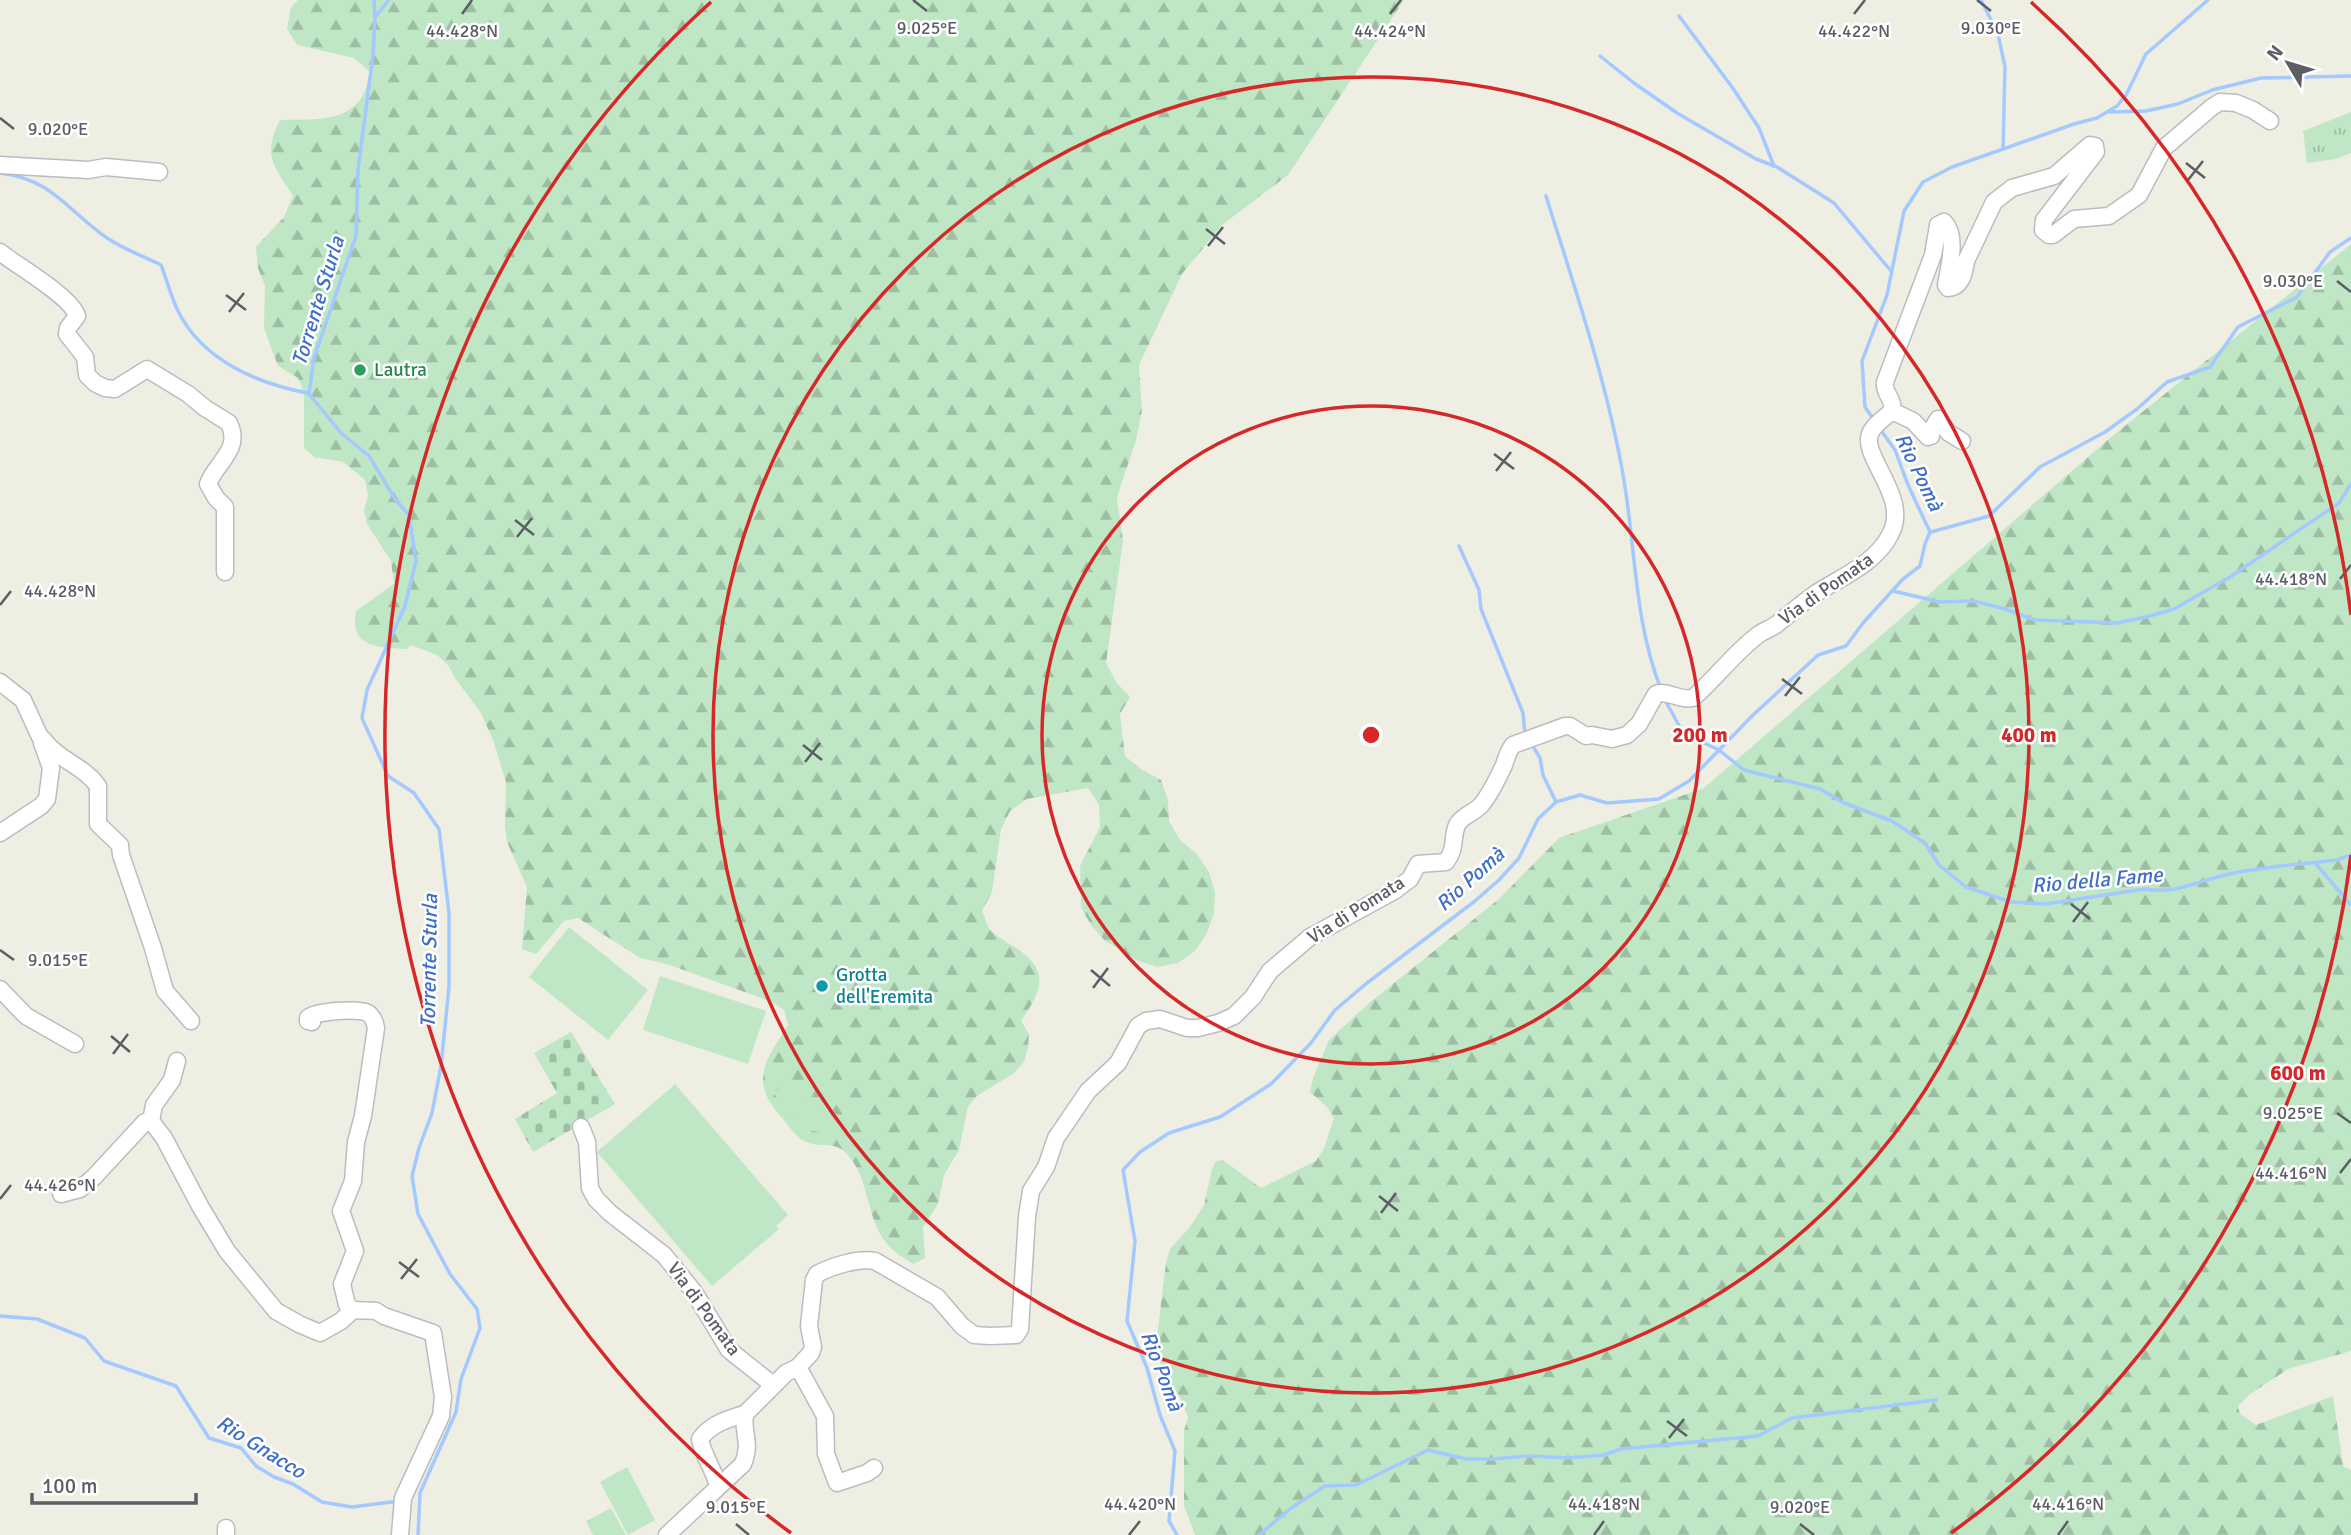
<svg xmlns="http://www.w3.org/2000/svg" width="2351" height="1535" viewBox="0 0 2351 1535" font-family="Signika,sans-serif">
	<defs>
		<pattern id="grass-tufts" width="24" height="20" patternUnits="userSpaceOnUse" patternTransform="scale(1.75)"><rect width="24" height="20" fill="#bfe7c5"/><path d="M3 7l-1-3M5 7V3M7 7l1-3M15 17l-1-3M17 17v-4M19 17l1-3" fill="none" stroke="#9ebea4"/></pattern>
		<pattern id="forest-firs" width="22" height="20" patternUnits="userSpaceOnUse" patternTransform="scale(1.75)"><rect width="22" height="20" fill="#bfe7c5"/><path d="M5 1l3.5 6h-7zM16 11l3.5 6h-7z" fill="#9ebea4"/></pattern>
		<pattern id="cemetery-stones" width="16" height="16" patternUnits="userSpaceOnUse" patternTransform="scale(1.75)"><rect width="16" height="16" fill="#bfe7c5"/><path d="M2 7V4a2 2 0 0 1 4 0v3zM10 15v-3a2 2 0 0 1 4 0v3z" fill="#9ebea4"/></pattern>
	</defs>
	<rect width="100%" height="100%" fill="#efeee3"/>
	<!-- grass -->
	<path fill="url(#grass-tufts)" d="M2351 112V153L2336 159 2307 163 2303 131Z"/>
	<!-- forest -->
	<g fill="url(#forest-firs)">
		<path d="M298 0H1404L1288 175 1222 225 1182 274 1139 365 1142 410 1136 440 1117 497 1123 541 1106 663 1116 682 1130 697 1120 714 1125 756 1141 769 1161 780 1168 800 1169 821 1180 840 1197 854 1209 872 1215 892 1214 913 1207 933 1195 951 1178 963 1157 967 1138 961 1104 940 1091 925 1081 907 1080 866 1100 827 1099 805 1088 788 1027 799 1010 811 1001 829 992 892 982 911C985 917 987 926 991 931 999 938 1010 944 1019 950 1052 973 1039 994 1021 1021L1029 1034 1028 1048 1024 1062 1014 1073 977 1096 968 1106 959 1150 944 1175 938 1204 923 1227 925 1258 913 1264C906 1259 897 1254 891 1248 869 1228 870 1190 855 1165 837 1133 821 1153 801 1139 794 1134 788 1125 783 1119 748 1081 765 1062 788 1025L784 1010 772 1002 667 964 640 958 578 918 564 921 536 954 522 949 527 887 507 842 505 826 506 782 493 740 481 713 455 678 448 665 437 655 411 645 407 649C378 647 349 648 356 611L394 584 391 561 367 524 364 510 368 495 365 480 343 462 314 457 304 448V392L298 378 278 366 264 328 265 286 258 268 256 247 284 217 293 196C274 165 262 156 280 120 309 119 349 124 364 93 367 87 368 78 370 72L354 58 297 45 287 29 291 7Z"/>
		<path d="M2351 244V1351L2288 1369 2249 1395 2238 1406 2240 1414 2256 1425 2333 1396 2343 1466 2351 1470V1535H1195L1184 1506V1431L1188 1417 1181 1399 1162 1371 1156 1345 1166 1263 1170 1249 1190 1227 1204 1205 1212 1169 1216 1161 1223 1160 1261 1188 1316 1161 1324 1148 1334 1118 1326 1106 1310 1092 1313 1078 1329 1040 1369 1003 1499 899 1559 838 1704 788 2110 438Z"/>
	</g>
	<!-- cemetery -->
	<path fill="url(#cemetery-stones)" d="M571 1032 615 1104 533 1152 515 1119 557 1093 534 1053Z"/>
	<!-- green -->
	<g fill="#bfe7c5">
		<path d="M569 927 648 990 608 1040 529 977Z"/>
		<path d="M660 976 766 1011 748 1064 643 1030Z"/>
		<path d="M675 1084 788 1215 776 1226 779 1229 712 1286 597 1152Z"/>
		<path d="M783 1084 803 1099 825 1106 848 1123 836 1136 805 1129 774 1094Z"/>
		<path d="M627 1467 655 1520 628 1535 600 1482Z"/>
		<path d="M611 1508 626 1535H593L586 1521Z"/>
	</g>
	<g fill="none" stroke-linecap="round" stroke-linejoin="round">
		<!-- stream -->
		<g stroke="#a3c9ff" stroke-width="3.5">
			<path d="M374 0 375 17 373 55 358 170 356 236 314 358 309 394 341 433 369 456 395 499 409 515 416 561 405 606 367 690 362 718 388 776 414 793 439 829 449 913V987L441 1066 432 1113 419 1148 412 1176 418 1214 450 1274 477 1309 480 1328 461 1379 456 1412 420 1493 418 1535"/>
			<path d="M1981 0 1998 34 2005 67 2003 149"/>
			<path d="M1679 16 1732 87 1759 128 1774 166"/>
			<path d="M375 17 389 0"/>
			<path d="M1600 56 1634 83 1677 113 1756 159 1777 167 1834 203 1891 271"/>
			<path d="M2110 112 2146 111 2178 104 2212 90 2261 78 2351 76"/>
			<path d="M0 173C52 179 68 211 107 238 123 249 143 256 161 265 167 280 171 297 178 311 202 360 258 384 308 393"/>
			<path d="M1546 196C1574 286 1605 376 1622 469 1636 543 1633 619 1661 689"/>
			<path d="M1874 420 1865 407 1862 361 1887 295 1904 211 1923 182 1952 167 2074 124 2097 118 2117 106 2126 95 2146 54 2208 0"/>
			<path d="M1931 532 1989 516 2040 467 2105 432 2137 409 2167 382 2210 367 2238 327 2297 297 2330 252 2351 238"/>
			<path d="M1459 546 1479 590 1481 609 1523 713 1525 734"/>
			<path d="M1893 591 1940 602 1973 601 2005 609 2035 620 2117 623 2146 617 2174 609 2230 577 2339 503 2351 484"/>
			<path d="M1665 700 1683 733 1719 750 1744 770 1820 789 1844 803 1892 821 1925 843 1939 865 1966 887 2011 902 2045 904 2145 889C2175 895 2200 880 2229 874 2264 867 2301 864 2337 860L2351 855"/>
			<path d="M1531 743 1540 758 1543 775 1556 802"/>
			<path d="M2316 864 2351 905"/>
			<path d="M0 1316 37 1319 85 1338 104 1361 176 1386 209 1438 241 1448 256 1466 274 1477 293 1484 322 1502 352 1507 399 1501"/>
			<path d="M1177 1535 1169 1521 1175 1451 1160 1415 1147 1368 1127 1321 1135 1241 1123 1170 1140 1152 1169 1133 1220 1117 1271 1084 1311 1043 1335 1010 1367 983 1475 901 1499 880 1519 858 1538 819 1556 802 1580 795 1607 803 1659 799 1689 781 1752 716 1818 655 1846 646 1863 623 1903 579 1920 566 1925 544 1930 532 1908 485 1895 450 1880 429"/>
			<path d="M1259 1535 1291 1508 1325 1486 1356 1485 1428 1450 1466 1459H1491L1529 1456 1568 1458 1604 1455 1621 1449 1758 1436 1792 1418 1936 1400"/>
		</g>
		<!-- minor casing -->
		<g stroke="#bbbcc3" stroke-width="19">
			<g id="minor">
				<path d="M0 165 88 170 106 167 159 172"/>
				<path d="M0 252C17 266 72 297 77 316L68 328 67 334 85 357 87 375 95 383 105 388 115 389 147 369 188 394 205 408 229 423C242 450 216 462 208 484L216 498 225 507V572"/>
				<path d="M1892 411C1895 400 1883 393 1885 382L1933 255 1938 225 1944 222C1958 236 1949 267 1946 285L1948 288C1962 287 1964 273 1966 261L1994 202 2012 188 2054 176 2090 145 2095 146 2096 152 2044 220 2043 230 2049 235H2053L2074 219 2109 216 2139 195 2164 148 2212 107 2220 102 2236 103 2253 110 2270 121"/>
				<path d="M1892 411 1913 421 1928 437 1931 436 1932 429 1938 419 1949 433 1962 441"/>
				<path d="M0 682 23 700 40 737C46 741 47 745 52 749 67 763 86 769 98 786V824L120 845 121 855 153 948 165 991 191 1021"/>
				<path d="M0 833 41 806 47 799 51 768 42 743"/>
				<path d="M0 989 26 1016 75 1044"/>
				<path d="M312 1022 308 1021V1018C315 1011 359 1008 368 1013 373 1017 375 1022 376 1028L363 1116 356 1142 353 1181 341 1211 355 1251 342 1284 347 1305 353 1310"/>
				<path d="M177 1061 172 1080 154 1105 151 1121 164 1138 200 1206 227 1251 276 1311 299 1324 320 1333 341 1321 353 1310 376 1311 384 1316 433 1333 443 1397 441 1416 403 1498 400 1535"/>
				<path d="M581 1127 587 1142 590 1188 596 1199 610 1213 664 1255 694 1292 729 1350 773 1385"/>
				<path d="M61 1194 80 1189 94 1177 145 1122 151 1121"/>
				<path d="M798 1367 825 1416 826 1454 837 1483 867 1473 874 1468"/>
				<path d="M718 1486C714 1469 703 1456 700 1439 711 1424 727 1419 745 1414"/>
				<path d="M226 1528V1535"/>
				<path d="M667 1535 743 1464C752 1441 742 1435 745 1414L786 1373 798 1367 811 1353 813 1347 809 1326 814 1280 817 1274C832 1266 858 1258 875 1261L937 1297 962 1326 974 1335 990 1336 1016 1335 1020 1329 1027 1217 1031 1191 1046 1167 1056 1138 1088 1091 1118 1063 1138 1026 1146 1021 1160 1019 1187 1028H1198L1218 1023 1234 1016 1253 997 1270 971 1310 937 1394 891 1410 879 1418 864 1446 862C1457 847 1451 840 1457 825 1462 815 1475 813 1482 804 1491 793 1498 778 1504 765 1507 757 1508 751 1513 745L1565 726H1570L1586 736 1592 735 1612 739 1627 735 1639 724 1656 694C1668 690 1679 701 1693 698 1716 678 1734 653 1758 635 1764 630 1771 629 1777 624 1790 614 1802 603 1815 594 1841 577 1875 564 1890 535 1911 498 1861 457 1870 434 1873 425 1886 417 1892 411"/>
			</g>
		</g>
		<!-- minor -->
		<use href="#minor" stroke="#fff" stroke-width="16"/>
	</g>
	<!-- ticks -->
	<path fill="none" stroke="#5b5e65" stroke-width="2.5" d="M913 0 927 11M1977 0 1991 11M462 14 472 0M1390 14 1401 0M1854 14 1865 0M0 118 14 129M2186 163 2205 178M2188 180 2203 161M1206 229 1225 244M1208 246 1223 227M2337 281 2351 292M226 295 246 310M229 312 244 293M1494 454 1514 469M1496 471 1511 452M515 520 534 535M517 537 532 518M2340 579 2351 565M0 605 11 591M1782 679 1802 694M1785 696 1800 677M803 745 822 760M805 762 820 743M2071 904 2090 919M2073 922 2088 902M0 950 14 960M1091 970 1110 986M1093 988 1108 968M111 1036 130 1052M113 1054 128 1034M2337 1113 2351 1123M2340 1173 2351 1159M1379 1196 1398 1211M0 1199 11 1185M1381 1213 1396 1193M399 1262 419 1277M401 1279 417 1259M1667 1421 1687 1436M1669 1438 1684 1419M736 1524 749 1535M1800 1524 1814 1535M1129 1535 1140 1521M1594 1535 1604 1521M2058 1535 2068 1521"/>
	<!-- distance rings -->
	<g fill="none" stroke="#d62828" stroke-width="3.5">
		<circle cx="1371" cy="735" r="329"/>
		<circle cx="1371" cy="735" r="658"/>
		<path d="M2351 855A987 987 0 0 1 1951 1533M791 1533A987 987 0 0 1 711 2M2031 2A987 987 0 0 1 2351 615"/>
	</g>
	<!-- markers -->
	<circle fill="#2e9e5b" stroke="#fff" stroke-width="2.5" cx="360" cy="370" r="7"/>
	<circle fill="#0f9aa8" stroke="#fff" stroke-width="2.5" cx="822" cy="986" r="7"/>
	<g text-anchor="middle" dominant-baseline="central" stroke-width="5" stroke-linejoin="round" paint-order="stroke">
		<!-- leisure labels -->
		<g font-size="19" fill="#27864d" stroke="#fff" text-anchor="start">
			<text x="374" y="370">Lautra</text>
		</g>
		<!-- street labels -->
		<g font-size="19" fill="#5b5e65" stroke="#fff">
			<text transform="translate(1826 589) rotate(-35)">Via di Pomata</text>
			<text transform="translate(1356 910) rotate(-32)">Via di Pomata</text>
			<text transform="translate(704 1309) rotate(54)">Via di Pomata</text>
		</g>
		<!-- culture labels -->
		<g font-size="19" fill="#0d838f" stroke="#fff" text-anchor="start">
			<text x="836" y="975">Grotta<tspan x="836" dy="22">dell'Eremita</tspan></text>
		</g>
		<!-- water labels -->
		<g font-size="21" font-style="italic" fill="#406ec8" stroke="#fff">
			<text transform="translate(318 301) rotate(-73)">Torrente Sturla</text>
			<text transform="translate(1919 472) rotate(64)">Rio Pomà</text>
			<text transform="translate(1470 879) rotate(-42)">Rio Pomà</text>
			<text transform="translate(2097 880) rotate(-5)">Rio della Fame</text>
			<text transform="translate(429 961) rotate(-89)">Torrente Sturla</text>
			<text transform="translate(1162 1371) rotate(69)">Rio Pomà</text>
			<text transform="translate(261 1447) rotate(32)">Rio Gnacco</text>
		</g>
	</g>
	<g font-size="18" text-anchor="middle" fill="#5b5e65" stroke="#fff" stroke-width="5" stroke-linejoin="round" paint-order="stroke">
		<text x="927" y="34">9.025°E</text>
		<text x="1991" y="34">9.030°E</text>
		<text x="462" y="37">44.428°N</text>
		<text x="1390" y="37">44.424°N</text>
		<text x="1854" y="37">44.422°N</text>
		<text x="58" y="135">9.020°E</text>
		<text x="2293" y="287">9.030°E</text>
		<text x="2291" y="585">44.418°N</text>
		<text x="60" y="597">44.428°N</text>
		<text x="58" y="966">9.015°E</text>
		<text x="2293" y="1119">9.025°E</text>
		<text x="2291" y="1179">44.416°N</text>
		<text x="60" y="1191">44.426°N</text>
		<text x="1140" y="1510">44.420°N</text>
		<text x="1604" y="1510">44.418°N</text>
		<text x="2068" y="1510">44.416°N</text>
		<text x="736" y="1513">9.015°E</text>
		<text x="1800" y="1513">9.020°E</text>
	</g>
	<circle cx="1371" cy="735" r="10" fill="#d62828" stroke="#fff" stroke-width="3.5"/>
	<g font-size="21" text-anchor="middle" font-weight="bold" fill="#d62828" stroke="#fff" stroke-width="5" stroke-linejoin="round" paint-order="stroke">
		<text x="1700" y="742">200 m</text>
		<text x="2029" y="742">400 m</text>
		<text x="2298" y="1080">600 m</text>
	</g>
	<!-- north arrow -->
	<g transform="translate(2288 63) rotate(308)" stroke="#ffffff" stroke-width="5" paint-order="stroke">
	<path d="M0-5L12 26L0 18L-12 26Z" fill="#5b5e65"/>
	<text y="-10" font-size="19" font-weight="bold" text-anchor="middle" fill="#5b5e65">N</text>
	</g>
	<!-- scale -->
	<path d="M32 1493v10h164v-10" fill="none" stroke="#5b5e65" stroke-width="3.5"/>
	<text x="42" y="1493" font-size="21" fill="#5b5e65" stroke="#ffffff" stroke-width="5" paint-order="stroke">100 m</text>
</svg>
